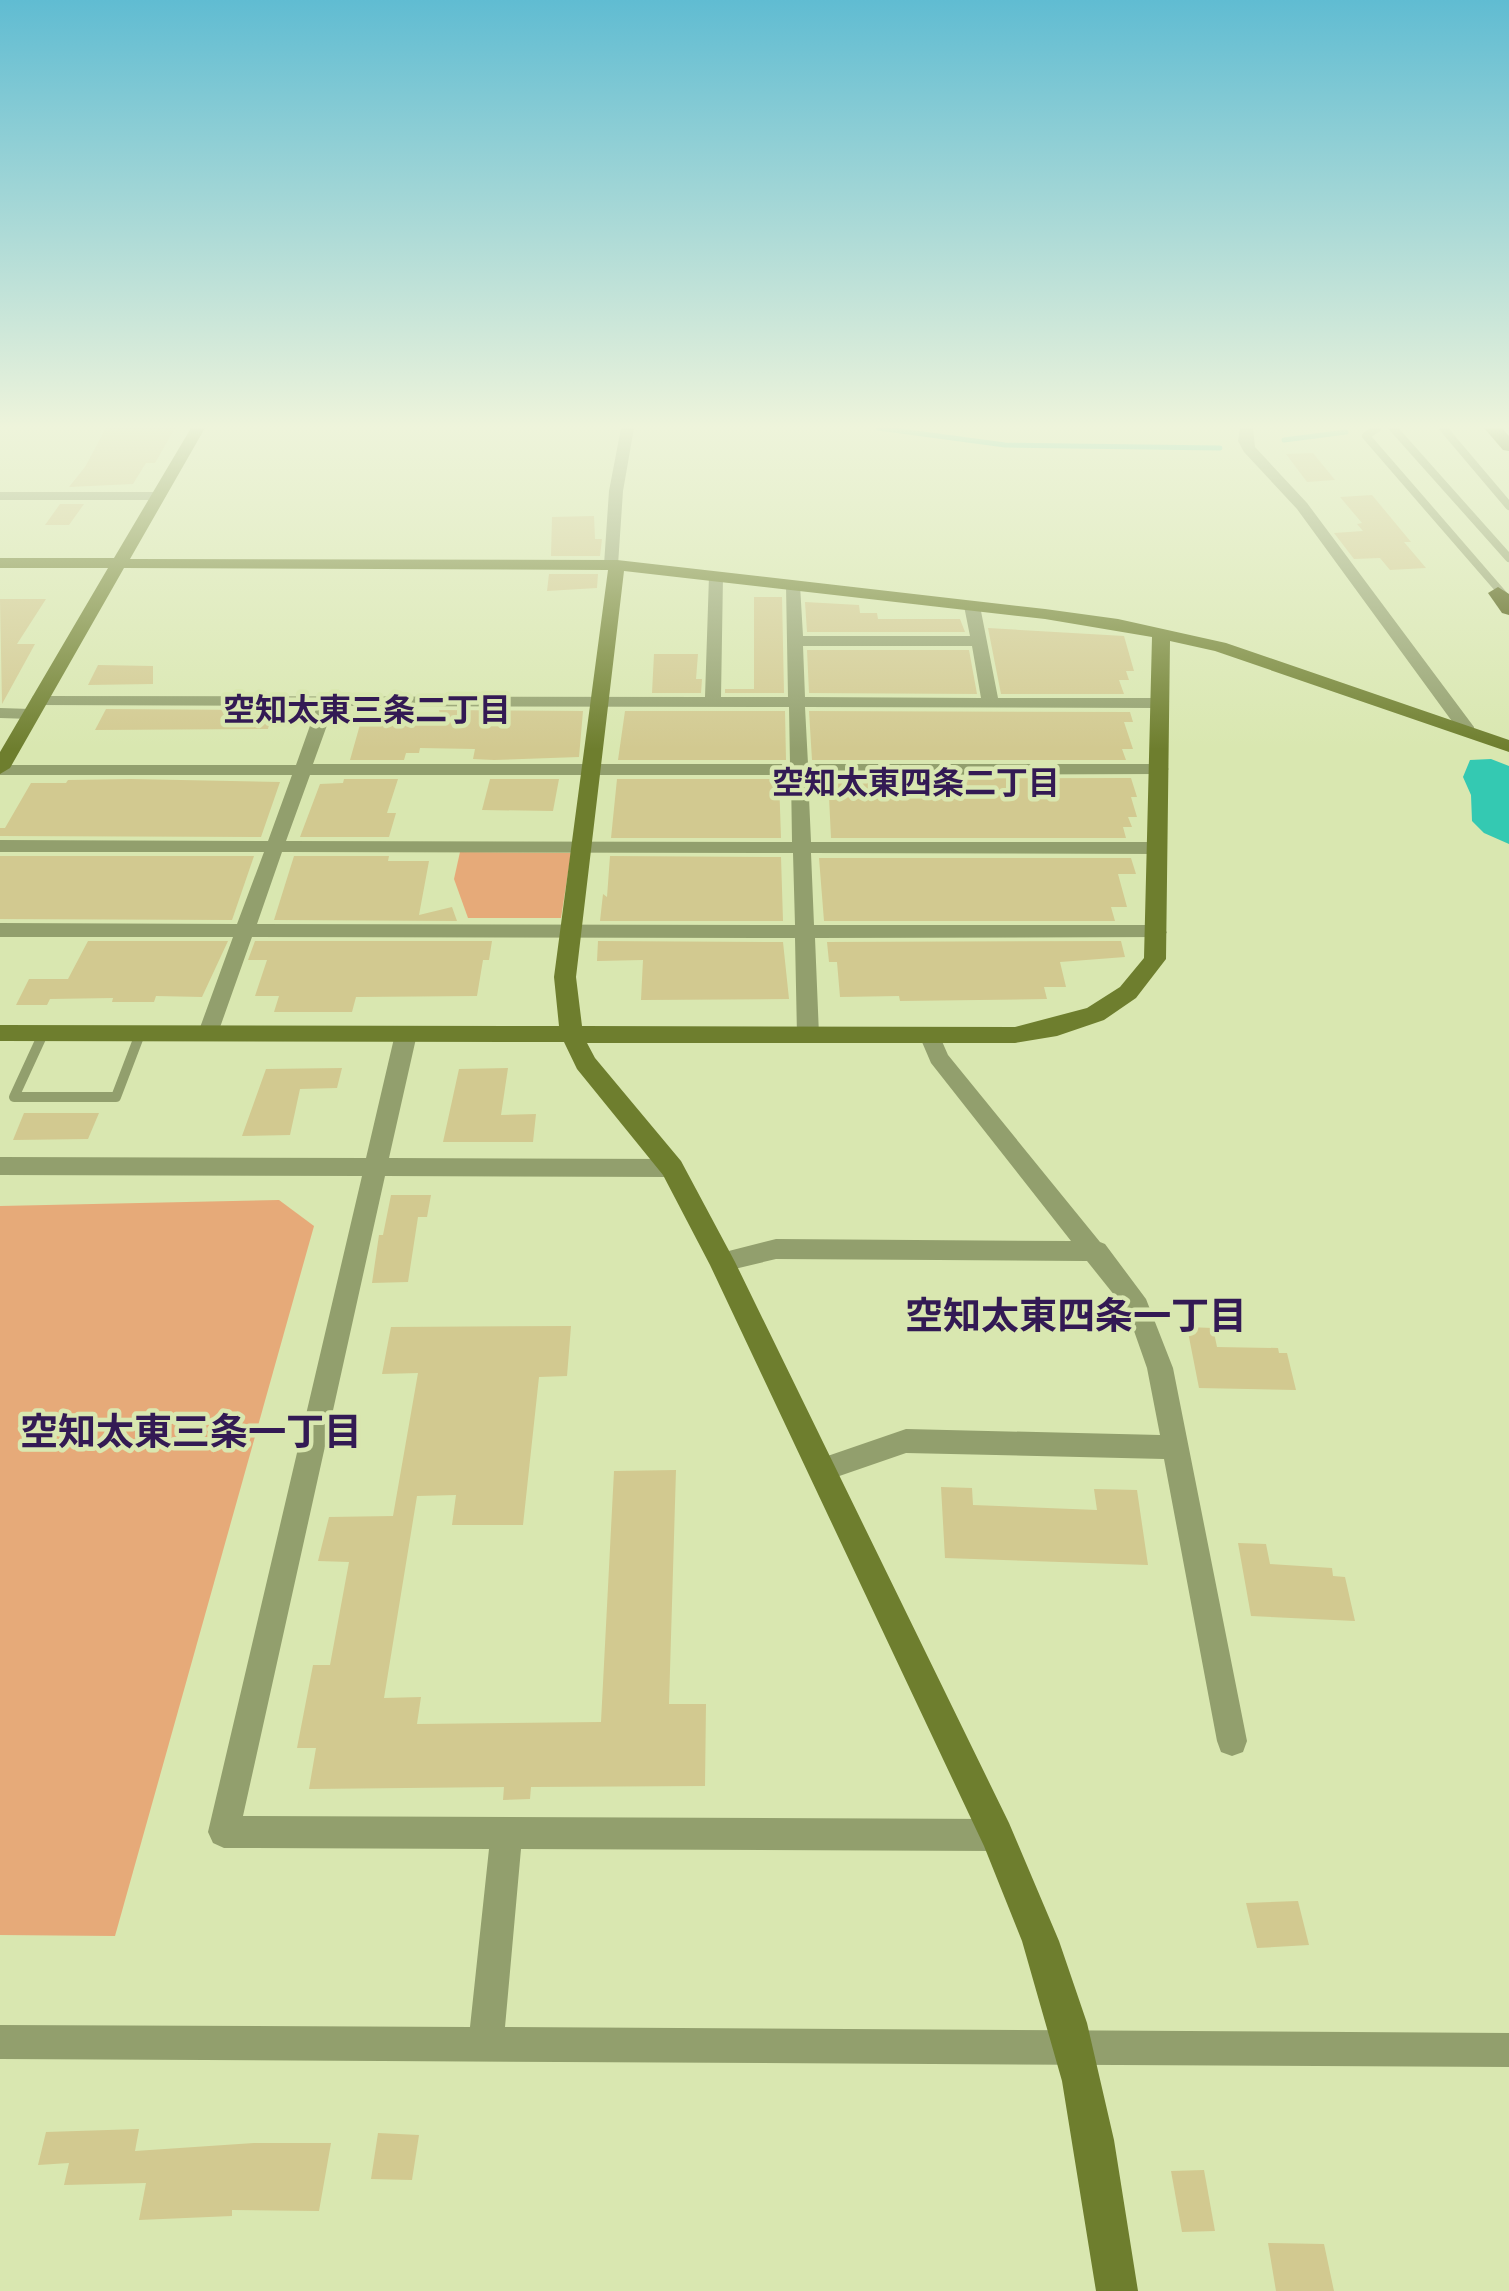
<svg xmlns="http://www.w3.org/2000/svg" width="1509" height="2291" viewBox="0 0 1509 2291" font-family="'Varela Round','Noto Sans JP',sans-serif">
	<rect width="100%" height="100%" fill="#d9e7b0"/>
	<!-- green -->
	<g fill="#e6aa79">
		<path d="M460 852 571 853 561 918H468L454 879Z"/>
		<path d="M279 1200 314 1226 115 1936 0 1935V1206Z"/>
	</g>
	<!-- water -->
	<path fill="#34c9b2" d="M1491 759 1509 766V844L1484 833 1472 821 1471 795 1463 777 1470 760Z"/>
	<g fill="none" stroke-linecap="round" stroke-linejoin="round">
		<!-- stream -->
		<g stroke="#34c9b2" stroke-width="5">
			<path d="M878 428 1005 445 1220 448"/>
			<path d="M1284 440 1346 432"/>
		</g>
	</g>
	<!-- building -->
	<g fill="#d2c990">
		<path d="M106 428H175L155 463H146L133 484 69 487 85 467Z"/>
		<path d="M1313 453 1335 480 1307 482 1286 454Z"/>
		<path d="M1372 495 1411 542H1404L1426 568 1390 570 1380 558 1354 559 1334 533 1363 531 1357 524 1362 523 1340 497Z"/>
		<path d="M60 504H84L69 525H45Z"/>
		<path d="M594 516 595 539H602L600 556H551L552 517Z"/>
		<path d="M549 574H598L597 588 547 591Z"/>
		<path d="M754 597H782L784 693H725V689H754Z"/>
		<path d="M0 599H46L17 644H35L2 704Z"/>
		<path d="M805 602 859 605 860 613H877L878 619H960L965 632H807Z"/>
		<path d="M988 628 1124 636 1134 671H1126L1129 680H1119L1124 694H1001Z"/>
		<path d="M807 650H969L977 694 809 693Z"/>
		<path d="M654 654H698L696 679H702L701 693H652Z"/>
		<path d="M98 665 153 666V684L88 685Z"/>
		<path d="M106 709 273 710 268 729 95 730Z"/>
		<path d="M439 710 583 711 579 757 494 760 473 759 475 749 420 748 419 753H406L404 760H350L363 714H440Z"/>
		<path d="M625 711H785L786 760H618Z"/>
		<path d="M809 711 1130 712 1133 722H1124L1133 749H1122L1126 760H812Z"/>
		<path d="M1131 778 1137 797H1131L1137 817H1128L1132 827H1123L1126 838H831L829 797H816V779Z"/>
		<path d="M344 779H398L387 813H396L389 837H300L320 784 343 783Z"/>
		<path d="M490 779H559L553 811 482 810Z"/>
		<path d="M617 779H779L781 838H611Z"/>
		<path d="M68 780 131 779 280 782 261 837 0 836V828H5L31 783H66Z"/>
		<path d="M0 856H254L232 920 0 919Z"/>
		<path d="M294 856H389L388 861H429L419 915 452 907 457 921 274 920Z"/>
		<path d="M610 856 781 857 783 921H600L603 894 607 897Z"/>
		<path d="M819 858H1131L1136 874H1118L1127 907H1111L1115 921H824Z"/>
		<path d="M88 941H228L202 997 156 996 154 1002H112L113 998 50 999 47 1005H16L29 979H68Z"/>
		<path d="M255 941H492L489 960H483L477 996 356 997 352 1012H274L279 996H255L267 960H248Z"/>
		<path d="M598 941 783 942 789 999 641 1000 643 960 597 961Z"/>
		<path d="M1121 941 1125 957 1060 962 1066 987H1044L1047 999 900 1001 899 996 840 997 837 962H829L827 942Z"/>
		<path d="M342 1068 337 1088 300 1089 290 1135 242 1136 266 1069Z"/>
		<path d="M508 1068 501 1115 536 1114 533 1142H443L459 1069Z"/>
		<path d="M24 1113H99L88 1139 13 1140Z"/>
		<path d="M391 1195H431L427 1217H418L408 1282 372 1283 379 1235H383Z"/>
		<path d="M571 1326 567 1376 539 1377 523 1525H452L456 1495 417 1496 384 1698 421 1697 417 1724 601 1722 614 1471 676 1470 669 1704H706L705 1786 531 1787 530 1799 503 1800 504 1787 309 1789 316 1748H297L313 1665H330L349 1562 318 1561 329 1517 393 1516 418 1373 382 1374 391 1327Z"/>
		<path d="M1187 1327 1213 1328 1217 1347 1278 1348 1279 1353H1287L1296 1390 1199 1388Z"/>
		<path d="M941 1487 972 1488 973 1505 1097 1510 1094 1489 1137 1490 1148 1565 945 1558Z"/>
		<path d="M1238 1543 1266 1544 1270 1564 1332 1568 1333 1576 1345 1577 1355 1621 1251 1616Z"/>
		<path d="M1298 1901 1309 1945 1257 1948 1246 1903Z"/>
		<path d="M139 2129 135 2151 254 2143H331L319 2211 232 2210V2216L139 2220 146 2183 64 2185 69 2163 38 2165 46 2132Z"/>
		<path d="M378 2133 419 2135 412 2180 371 2179Z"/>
		<path d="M1204 2170 1215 2231 1182 2232 1171 2171Z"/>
		<path d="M1268 2243 1324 2244 1334 2291H1276Z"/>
	</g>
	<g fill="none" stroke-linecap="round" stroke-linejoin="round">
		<!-- lane-far1 -->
		<g stroke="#929f6d" stroke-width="8">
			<path d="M1377 428 1366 436 1509 601"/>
			<path d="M1393 428 1509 558"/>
			<path d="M1443 428 1509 506"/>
		</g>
		<!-- lane -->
		<path stroke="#929f6d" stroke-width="10" d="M43 1034 14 1097H116L140 1034"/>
		<!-- street -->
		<g fill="#929f6d" fill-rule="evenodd">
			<path d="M621 428H634L623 491 618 565 611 569 604 565 609 491Z"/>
			<path d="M1240 428H1253L1255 447 1307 503 1474 727V735H1462L1297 509 1244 452 1238 441Z"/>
			<path d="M0 492H159L166 496 159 500H0Z"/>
			<path d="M716 572 723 576 721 697H788L786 585 793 581 800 585 803 636H970L964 606 972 601 980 606 998 698H1159L1167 703 1159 708 805 707 808 764H1160L1169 769 1160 774 808 775 811 842H1158L1167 848 1158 854 811 853 814 925H1157L1167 932 1164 937 815 938 819 1035 808 1043 797 1035 795 938 252 937 218 1033 208 1041 198 1033 233 937H0V923L237 924 264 852H0V840L268 841 292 775H0V765H296L317 706 39 705 31 700 33 696 705 697 709 576ZM803 646H972L981 698 805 697ZM334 706 789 707 790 764H313ZM310 775H791L792 842 286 841ZM282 852 793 853 795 925 257 924Z"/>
			<path d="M0 708 31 709 39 714 31 719 0 718Z"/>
			<path d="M406 1026 417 1034 389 1158 672 1159 680 1162 683 1168 680 1174 672 1177 385 1176 243 1816 997 1819 1008 1824 1013 1835 1008 1846 997 1851 521 1849 505 2027 1509 2033V2067L0 2059V2025L470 2027 489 1849 224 1848 213 1843 208 1832 362 1176 0 1175V1157L366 1158 395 1034Z"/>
			<path d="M930 1027 937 1030 948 1055 1100 1242 1105 1244 1146 1299 1173 1368 1247 1741 1243 1752 1232 1756 1221 1752 1217 1741 1164 1459 906 1453 822 1482 813 1479 809 1470 813 1461 906 1429 1160 1435 1147 1368 1127 1311 1087 1261 776 1259 722 1272 713 1269 710 1262 713 1255 776 1239 1071 1241 931 1063 919 1035Z"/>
		</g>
		<!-- secondary -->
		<path fill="#6e7e2e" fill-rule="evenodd" d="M191 428H205L130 559 617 560 1045 609 1118 619 1226 643 1509 740V752L1215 651 1170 641 1166 959 1136 998 1104 1020 1057 1036 1015 1043H587L595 1058 681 1161 735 1262 1009 1823 1059 1941 1087 2023 1114 2140 1138 2291H1096L1062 2081 1022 1941 984 1846 710 1265 663 1175 577 1069 564 1042 0 1041V1025L559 1026 554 977 608 570 124 568 10 768 0 774V752L108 568H0V558H114ZM624 571 1045 619 1152 637 1144 958 1120 987 1087 1008 1015 1027 582 1026 576 977Z"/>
		<!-- highway -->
		<g fill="#434f01" fill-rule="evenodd">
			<path d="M1484 428H1502L1509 436V451L1503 450Z"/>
			<path d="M1498 587 1509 594V615L1502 613 1488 593Z"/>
		</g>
	</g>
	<!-- sky -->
	<linearGradient id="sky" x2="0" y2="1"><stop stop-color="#60bcd2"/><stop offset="0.57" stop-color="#eef4db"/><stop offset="1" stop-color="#eef4db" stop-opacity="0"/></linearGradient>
	<rect width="1509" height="749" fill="url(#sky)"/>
	<g text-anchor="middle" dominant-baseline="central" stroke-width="9" stroke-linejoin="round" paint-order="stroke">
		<!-- far-neighbourhood labels -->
		<g font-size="32" font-weight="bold" fill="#331a54" stroke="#d9e7b0">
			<text x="367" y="711">空知太東三条二丁目</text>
			<text x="916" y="784">空知太東四条二丁目</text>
		</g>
		<!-- neighbourhood labels -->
		<g font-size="38" font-weight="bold" fill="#331a54" stroke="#d9e7b0">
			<text x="1076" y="1317">空知太東四条一丁目</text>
			<text x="191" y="1433">空知太東三条一丁目</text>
		</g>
	</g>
</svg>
